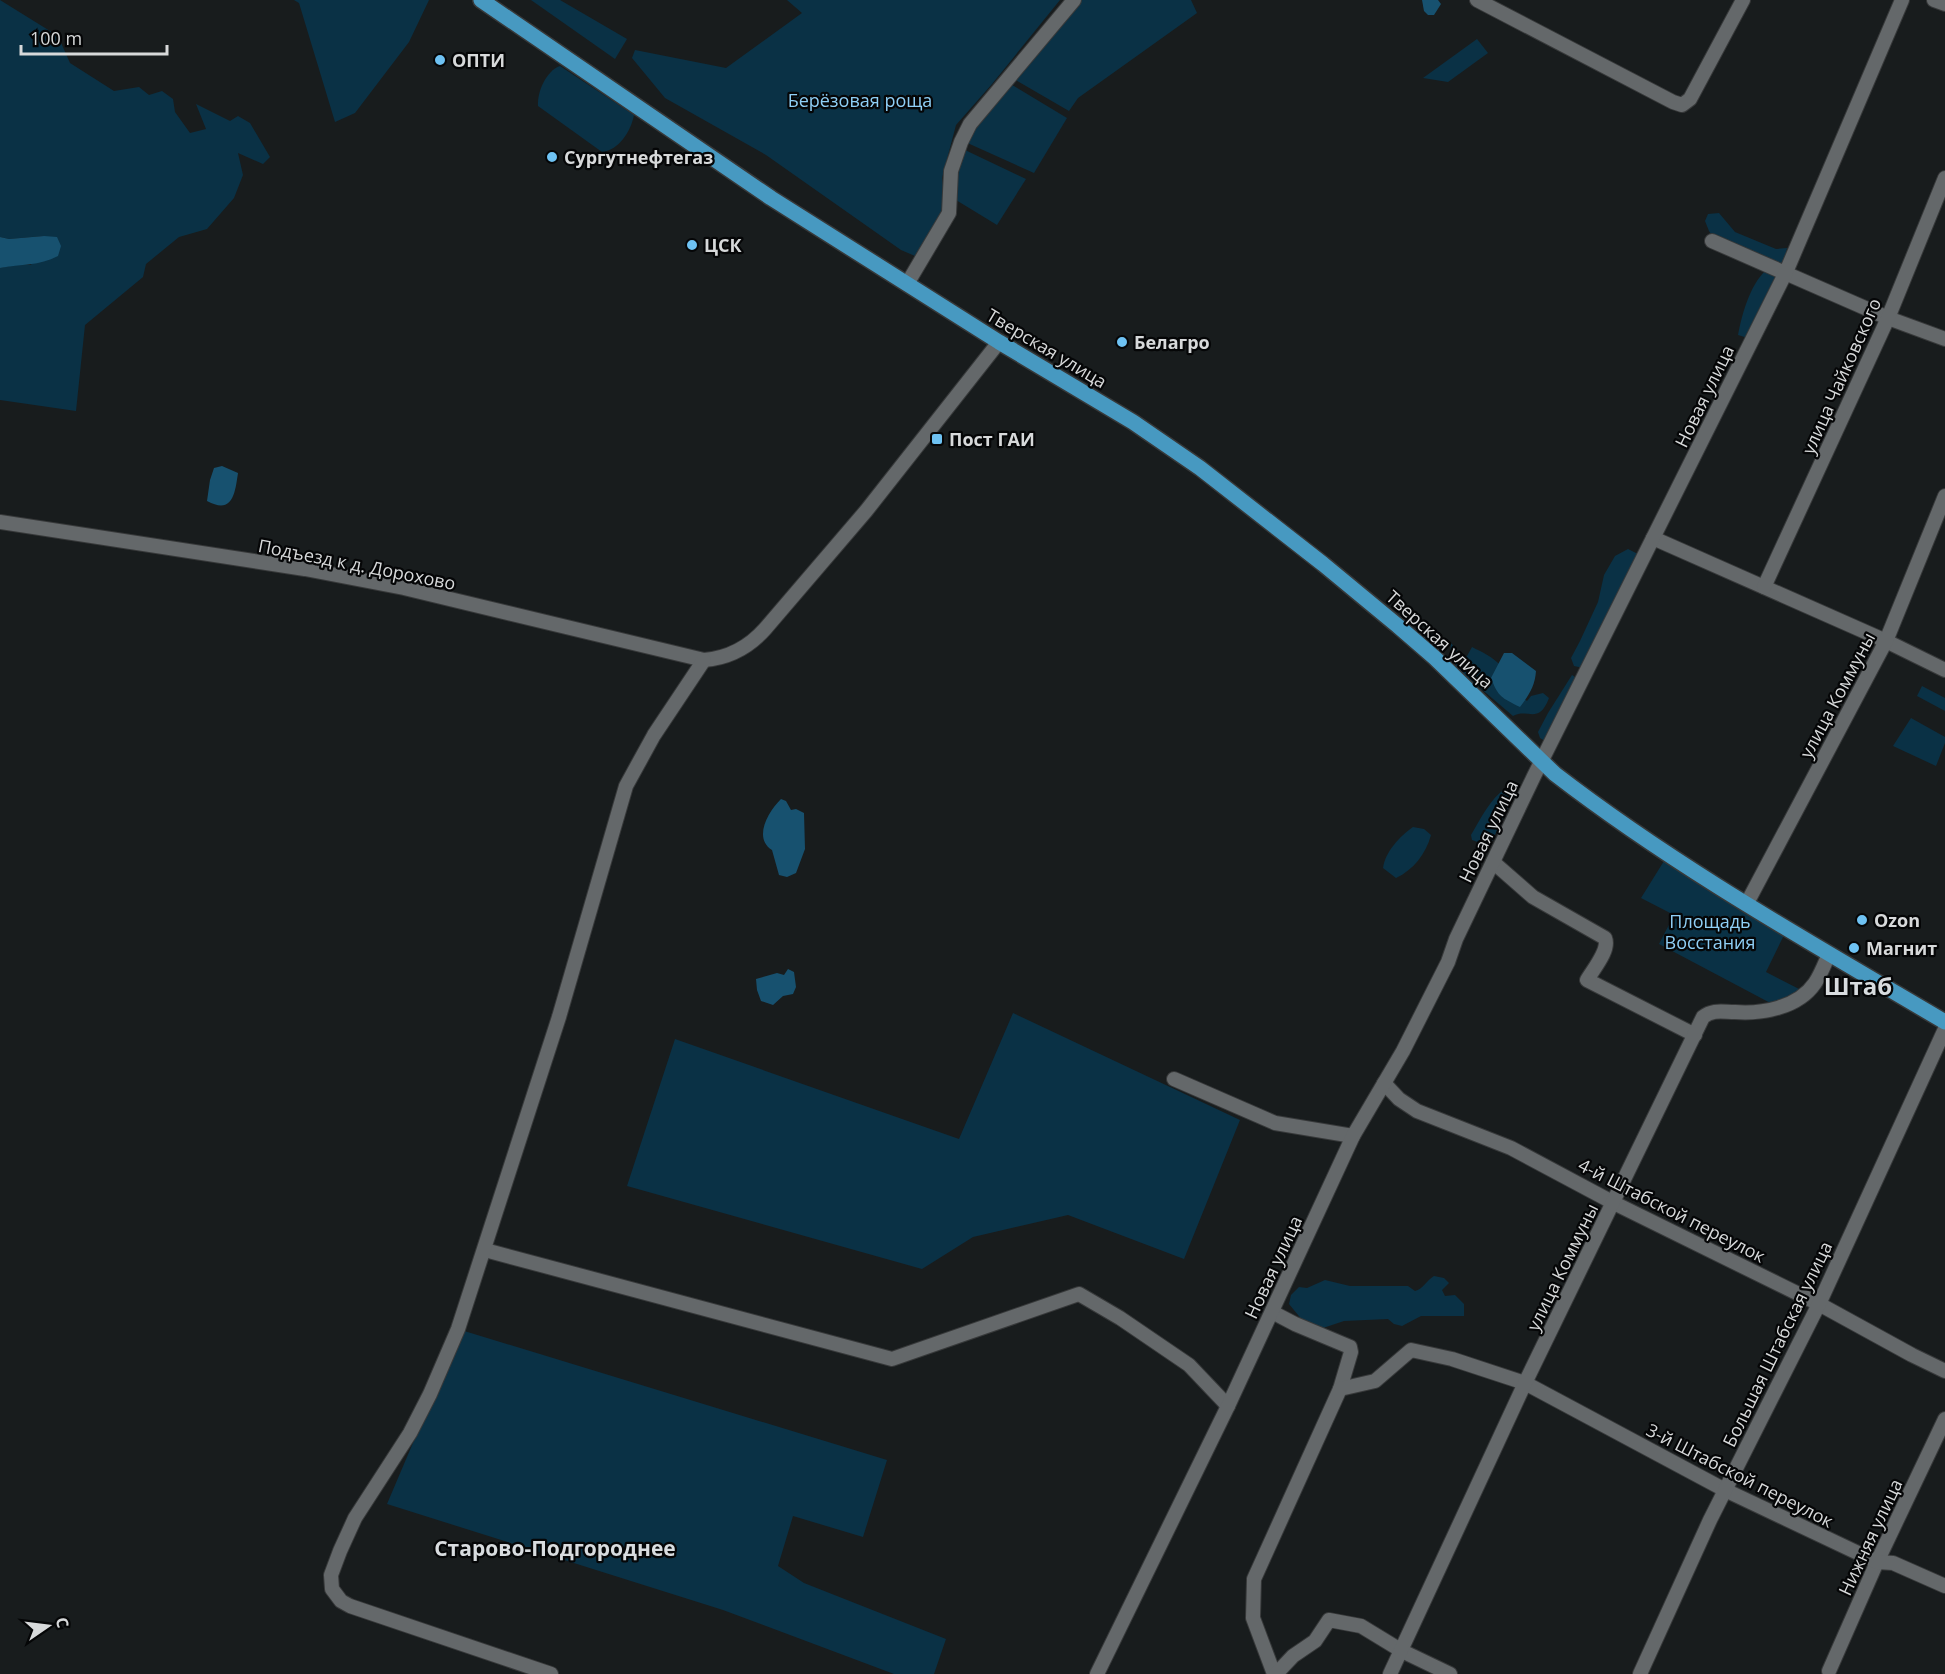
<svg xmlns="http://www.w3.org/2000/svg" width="1945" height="1674" viewBox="0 0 1945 1674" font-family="'Open Sans',sans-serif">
	<rect width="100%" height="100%" fill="#181c1d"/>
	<!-- green -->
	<g fill="#0a3145">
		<path d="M0 0 58 36 70 63 114 91 139 87 149 95 162 91 173 99 175 112 190 133 206 129 196 104 230 121 238 116 250 123 270 157 263 164 238 153 243 175 234 198 207 229 179 237 146 264 143 277 85 325 76 411 0 400V268L20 264 31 265 44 236 9 239 0 237Z"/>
		<path d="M294 0H429L409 42 355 113 335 122 299 3Z"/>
		<path d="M531 0H560L627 39 615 59Z"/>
		<path d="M787 0H1060L992 84 956 125 942 178 945 201 934 232 915 256 901 250 766 155 665 98 632 58 635 50 726 68 802 13Z"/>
		<path d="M1078 0H1191L1197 13 1078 98 1069 111 1012 78Z"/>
		<path d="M1477 39 1488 53 1448 82 1423 78Z"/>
		<path d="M560 66 634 115C631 131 619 150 602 152L538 106C537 92 546 71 560 66Z"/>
		<path d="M1009 83 1067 118 1034 173 963 141Z"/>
		<path d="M965 150 1026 179 997 225 956 200 957 177Z"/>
		<path d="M1719 213 1735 232 1776 249 1787 248 1783 268 1715 240 1709 231 1705 221 1708 214Z"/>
		<path d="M1765 271 1771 273 1776 278 1748 338 1738 335C1742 313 1750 286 1765 271Z"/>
		<path d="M1628 549 1640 555 1583 668 1574 666 1571 658 1580 641 1598 602 1604 575 1615 556Z"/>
		<path d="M1451 643 1463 658 1467 656 1472 647C1482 652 1493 657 1501 666 1510 677 1515 692 1527 701L1531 696 1543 693 1549 698C1539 725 1528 708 1513 716L1458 669 1450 656Z"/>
		<path d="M1572 675 1578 679 1545 741 1540 738 1538 732 1548 713Z"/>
		<path d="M1922 686 1945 698V711L1917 696Z"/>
		<path d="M1911 718 1945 737V743L1936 766 1893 746Z"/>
		<path d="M1506 788 1513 790V797L1492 841 1483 844 1472 840 1471 835C1481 818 1490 799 1506 788Z"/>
		<path d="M1413 827 1424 829 1431 835C1426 854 1413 870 1396 878L1383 868C1385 852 1400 836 1413 827Z"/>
		<path d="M1664 861 1784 935 1766 972 1801 990 1776 1006 1659 944 1674 915 1641 898Z"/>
		<path d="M1013 1013 1240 1120 1184 1259 1068 1215 973 1237 922 1269 627 1186 675 1039 959 1139Z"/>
		<path d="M1434 1276 1444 1278 1449 1283 1442 1290 1445 1296 1455 1295 1464 1304V1316H1421L1402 1326 1394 1324 1388 1319 1344 1321 1323 1328 1303 1321 1289 1304 1291 1295 1299 1287 1307 1288 1325 1280 1350 1286H1408L1415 1291C1423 1289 1427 1280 1434 1276Z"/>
		<path d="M461 1330 887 1460 863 1537 793 1516 778 1566 804 1583 946 1639 934 1674H894L723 1610 387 1504Z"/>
	</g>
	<!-- water -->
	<g fill="#17516f">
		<path d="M1422 0H1438L1441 4 1434 15H1428L1424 11Z"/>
		<path d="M44 236 57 237 61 246 58 256C39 266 21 264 0 268V237L9 239Z"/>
		<path d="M222 466 238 473C235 493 233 515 207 501L210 480 214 468Z"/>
		<path d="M1504 653H1512L1536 671C1535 686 1529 695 1520 707 1502 698 1498 697 1491 678Z"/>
		<path d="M781 799 786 801 791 810 796 809 804 813 805 849 796 873 787 877 779 875 772 850C753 838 768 812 781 799Z"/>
		<path d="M788 969 794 972 796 987 793 994 783 996 773 1005 761 1001 757 990 756 979 777 973 784 975Z"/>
	</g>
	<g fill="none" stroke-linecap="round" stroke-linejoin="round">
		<!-- minor casing -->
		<g stroke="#37393a" stroke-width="16">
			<g id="minor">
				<path d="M1477 0 1673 102 1682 105 1690 99 1743 0"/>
				<path d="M1934 0 1945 4"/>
				<path d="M1712 241 1888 318 1945 339"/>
				<path d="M907 284 949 213 951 171 961 142 970 124 1074 0"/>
				<path d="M0 522 305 569 404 588 704 660C729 658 749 647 765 629L866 511 999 342"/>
				<path d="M1653 538 1886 641 1945 670"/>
				<path d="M1764 587 1888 318 1945 178"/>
				<path d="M1493 862 1533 897 1605 938C1610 950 1594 968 1587 980L1695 1035"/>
				<path d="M1747 903 1886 641 1945 496"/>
				<path d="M1174 1079 1275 1123 1353 1136"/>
				<path d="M1384 1083 1399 1099 1417 1111 1511 1148 1614 1203 1819 1304 1912 1355 1945 1371"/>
				<path d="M485 1250 892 1359 1079 1294 1120 1318 1189 1365 1228 1406"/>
				<path d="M1272 1312 1295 1324 1350 1347 1351 1352 1340 1389"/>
				<path d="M1829 1671 1877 1562 1945 1419"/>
				<path d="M551 1674 350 1606 341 1601 332 1589 331 1575 340 1551 355 1518 410 1433 430 1394 458 1329 559 1017 626 786 654 735 704 660"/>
				<path d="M1097 1674 1228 1406 1353 1136 1403 1051 1448 962 1456 939 1534 776 1786 272 1902 0"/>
				<path d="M1274 1674 1253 1618 1254 1579 1340 1389 1375 1381 1411 1350 1452 1359 1525 1383 1725 1490 1877 1562 1893 1563 1945 1586"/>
				<path d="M1276 1674 1293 1656 1315 1641 1329 1620 1361 1626 1402 1651 1450 1674"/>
				<path d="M1390 1674 1525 1383 1703 1017C1713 1009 1723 1012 1735 1012 1762 1014 1798 1008 1815 983 1821 974 1825 963 1829 954"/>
				<path d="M1640 1674 1710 1520 1819 1304 1945 1029"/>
			</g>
		</g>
		<!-- major casing -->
		<g stroke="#37393a" stroke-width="18">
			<path id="major" d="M481 0 771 198 999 342 1133 422 1200 468 1323 564 1398 626 1435 658 1555 774C1677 868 1813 944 1945 1022"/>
		</g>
		<!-- minor -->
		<use href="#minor" stroke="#64686a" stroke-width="14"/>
		<!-- major -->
		<use href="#major" stroke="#4799c1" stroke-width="15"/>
	</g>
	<!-- markers -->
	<g fill="#6ec2f3" stroke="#050607" stroke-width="2">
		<circle cx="440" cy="60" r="6"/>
		<circle cx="552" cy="157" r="6"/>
		<circle cx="692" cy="245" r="6"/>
		<circle cx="1122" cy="342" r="6"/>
		<rect x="931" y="433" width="12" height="12" rx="3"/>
		<circle cx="1862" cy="920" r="6"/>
		<circle cx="1854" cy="948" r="6"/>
	</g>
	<g text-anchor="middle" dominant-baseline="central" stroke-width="4.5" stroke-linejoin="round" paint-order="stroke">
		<!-- poi labels -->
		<g font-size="18" font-weight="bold" fill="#d7d9da" stroke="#050607" text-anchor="start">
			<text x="452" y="60">ОПТИ</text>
			<text x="564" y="157">Сургутнефтегаз</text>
			<text x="704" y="245">ЦСК</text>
			<text x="1134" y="342">Белагро</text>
			<text x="949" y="439">Пост ГАИ</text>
			<text x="1874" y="920">Ozon</text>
			<text x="1866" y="948">Магнит</text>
		</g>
		<!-- park labels -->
		<g font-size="18" fill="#8fcff6" stroke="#050607">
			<text x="860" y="100">Берёзовая роща</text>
			<text x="1710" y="921">Площадь<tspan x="1710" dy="21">Восстания</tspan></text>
		</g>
		<!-- street labels -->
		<g font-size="18" fill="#d7d9da" stroke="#050607">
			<text transform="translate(1047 348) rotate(31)">Тверская улица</text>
			<text transform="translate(1841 376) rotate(-66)">улица Чайковского</text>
			<text transform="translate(1704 396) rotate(-64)">Новая улица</text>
			<text transform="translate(357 564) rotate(11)">Подъезд к д. Дорохово</text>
			<text transform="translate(1440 639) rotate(42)">Тверская улица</text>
			<text transform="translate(1837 695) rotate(-62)">улица Коммуны</text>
			<text transform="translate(1488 831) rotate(-64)">Новая улица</text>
			<text transform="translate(1672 1210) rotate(27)">4-й Штабской переулок</text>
			<text transform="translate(1273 1267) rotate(-65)">Новая улица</text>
			<text transform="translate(1562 1267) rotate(-64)">улица Коммуны</text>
			<text transform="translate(1777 1344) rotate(-64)">Большая Штабская улица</text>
			<text transform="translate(1740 1475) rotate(27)">3-й Штабской переулок</text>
			<text transform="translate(1870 1537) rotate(-65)">Нижняя улица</text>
		</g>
		<!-- quarter labels -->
		<g font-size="21" font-weight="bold" fill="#d8dcdf" stroke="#050607">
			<text x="555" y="1548">Старово-Подгороднее</text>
		</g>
		<!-- district labels -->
		<g font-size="24" font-weight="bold" fill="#d8dcdf" stroke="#050607">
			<text x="1858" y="985">Штаб</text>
		</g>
	</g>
	<!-- north arrow -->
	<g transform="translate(48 1626) rotate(76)" stroke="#050607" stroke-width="4.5" paint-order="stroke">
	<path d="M0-4.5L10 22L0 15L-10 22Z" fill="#d7d9da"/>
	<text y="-9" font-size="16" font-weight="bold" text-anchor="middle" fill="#d7d9da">С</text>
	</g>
	<!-- scale -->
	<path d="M21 45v9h146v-9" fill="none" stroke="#d7d9da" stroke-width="3"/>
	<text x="30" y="45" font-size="18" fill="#d7d9da" stroke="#050607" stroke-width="4.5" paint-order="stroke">100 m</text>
</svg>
